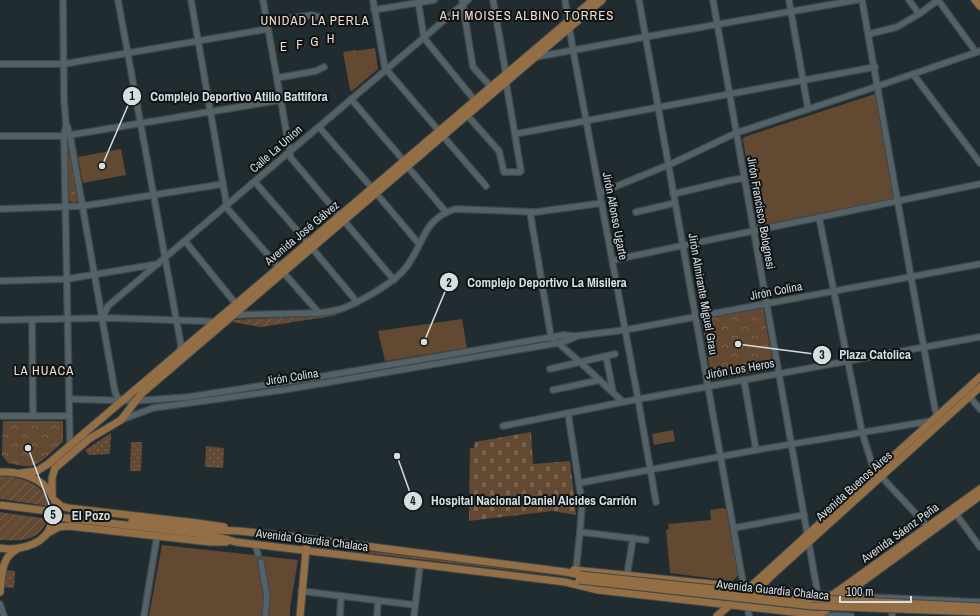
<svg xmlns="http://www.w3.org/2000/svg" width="980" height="616" viewBox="0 0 980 616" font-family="'Archivo Narrow',sans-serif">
	<defs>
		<pattern id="grass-dots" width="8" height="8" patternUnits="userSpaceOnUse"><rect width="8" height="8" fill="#644932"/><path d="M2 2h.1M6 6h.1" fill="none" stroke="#79634f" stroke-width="1.8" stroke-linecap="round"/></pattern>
		<pattern id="forest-crowns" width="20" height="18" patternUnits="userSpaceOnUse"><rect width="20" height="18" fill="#644932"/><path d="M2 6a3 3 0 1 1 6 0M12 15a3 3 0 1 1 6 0" fill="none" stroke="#79634f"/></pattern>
		<pattern id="cemetery-stones" width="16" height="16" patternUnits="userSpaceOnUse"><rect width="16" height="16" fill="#644932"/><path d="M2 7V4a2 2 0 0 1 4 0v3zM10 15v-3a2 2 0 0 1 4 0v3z" fill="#79634f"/></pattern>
		<pattern id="garden-furrows" width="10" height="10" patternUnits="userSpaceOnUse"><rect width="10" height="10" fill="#644932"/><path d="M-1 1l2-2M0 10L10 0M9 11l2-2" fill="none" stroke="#79634f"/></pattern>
	</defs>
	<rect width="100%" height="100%" fill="#202c30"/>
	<!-- grass -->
	<g fill="url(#grass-dots)">
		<path d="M111 433 110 453 109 454 89 455 85 450Z"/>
		<path d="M131 442H142L141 471H130Z"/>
		<path d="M206 446 224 448 223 468 205 467Z"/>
		<path d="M348 549 522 568 587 579 348 551Z"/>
		<path d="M5 570 15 571 14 588 3 587Z"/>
	</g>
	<!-- forest -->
	<g fill="url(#forest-crowns)">
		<path d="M68 146H70L79 200 74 203 69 201 68 198Z"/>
		<path d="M763 308 774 369 712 380 701 319Z"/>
		<path d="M3 421H63V442C55 448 40 466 30 466 23 467 15 464 8 463L2 455Z"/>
	</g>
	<!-- cemetery -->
	<path fill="url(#cemetery-stones)" d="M531 432 533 464 570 461 576 515 553 511 469 521 470 448H474L475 442Z"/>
	<!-- garden -->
	<g fill="url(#garden-furrows)">
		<path d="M359 305H360L333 316 261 327 232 322V320L332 315Z"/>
		<path d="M0 476C13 476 33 480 42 491 46 495 47 500 48 506L0 499Z"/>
		<path d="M0 512 48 519C38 541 24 541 2 540H0Z"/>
	</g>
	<!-- pitch -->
	<g fill="#644932">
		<path d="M355 48 356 51 375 48 378 69 352 91 350 90 343 52 355 50Z"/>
		<path d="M875 94 877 95 894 200 759 229 758 227 743 140 744 137Z"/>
		<path d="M121 149 126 175 83 183 78 157Z"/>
		<path d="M462 319 467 348 385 361 378 331Z"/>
		<path d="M673 430 675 441 654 445 652 434Z"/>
		<path d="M723 508 727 510 739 574 733 581 670 573 666 530 669 529 668 524 711 520 710 510Z"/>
		<path d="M162 545 298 560 290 608V616H149Z"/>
	</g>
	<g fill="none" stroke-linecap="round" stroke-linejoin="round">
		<!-- minor casing -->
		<g stroke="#3f494c" stroke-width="8">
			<g id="minor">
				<path d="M63 0 64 100 66 123 70 135 115 392 118 398 123 401"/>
				<path d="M118 0 181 345 180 351"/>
				<path d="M191 0 226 201V207L319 313"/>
				<path d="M263 0 291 158 394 280"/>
				<path d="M373 0 385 68 439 131"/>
				<path d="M418 0 424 38 476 102"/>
				<path d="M462 0 473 67 491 87"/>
				<path d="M493 0 506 74"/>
				<path d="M565 0 573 50 638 399 656 502"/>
				<path d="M639 0 749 616"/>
				<path d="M713 0 818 595"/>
				<path d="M789 0 808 109"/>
				<path d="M862 0 911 277 935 409 939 419"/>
				<path d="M909 0 919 14"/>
				<path d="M938 0 976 52"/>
				<path d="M374 10 434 0"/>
				<path d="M267 22 311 15 319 17"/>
				<path d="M869 34 897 27 919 14 938 0"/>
				<path d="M536 57 645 37 857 0"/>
				<path d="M0 64H64L268 29"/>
				<path d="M913 74 980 163"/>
				<path d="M277 78 316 71 324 67"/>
				<path d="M351 99 404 161"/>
				<path d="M467 115 499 151 504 172H520L521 171 506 82"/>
				<path d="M66 125 64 136 70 446"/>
				<path d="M319 127 372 188"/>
				<path d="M515 134 875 67"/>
				<path d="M0 136H64L281 100"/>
				<path d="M443 136 486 186"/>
				<path d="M407 166 446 212"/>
				<path d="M727 181 744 178"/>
				<path d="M255 182 308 243"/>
				<path d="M376 193 419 244"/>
				<path d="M600 193 673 163 736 133 878 86 980 51"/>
				<path d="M673 194 724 182"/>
				<path d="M0 209 83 206 223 184"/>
				<path d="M530 212 551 337 580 362 623 402"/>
				<path d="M636 212 675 203"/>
				<path d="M819 217 862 432 872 464 877 472 930 529"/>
				<path d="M185 241 236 304"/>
				<path d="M312 248 357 302"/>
				<path d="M613 260 980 184"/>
				<path d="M0 281 67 279 158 264"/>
				<path d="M233 315 319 313C328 312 337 311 346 307 363 300 397 281 407 266 425 242 422 220 455 209L536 212 602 203"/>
				<path d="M102 318 108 306 468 0"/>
				<path d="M0 320 111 318 201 321 218 322"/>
				<path d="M32 320 33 416"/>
				<path d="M606 356 613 392"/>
				<path d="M550 369 615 354"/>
				<path d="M744 380 756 450"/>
				<path d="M553 390 600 380"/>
				<path d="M965 391 980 409"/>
				<path d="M69 399 134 401 188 397 324 376 564 335 576 336 625 330 980 264"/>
				<path d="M568 413 582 504 580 532 576 570"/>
				<path d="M0 416H69"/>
				<path d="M121 420 153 408 283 390 558 343 566 341 575 337"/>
				<path d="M503 426 623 402 980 337"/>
				<path d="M579 483 756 450 931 421"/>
				<path d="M956 514 980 547"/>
				<path d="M734 528 804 515"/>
				<path d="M580 532 646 540"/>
				<path d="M255 545 258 554"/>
				<path d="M261 562 267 597 265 616"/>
				<path d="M627 575 633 538"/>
				<path d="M301 591 415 605"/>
				<path d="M843 596 980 602"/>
				<path d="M0 604 4 616"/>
				<path d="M820 615 851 616"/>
				<path d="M144 616 157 536"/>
				<path d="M340 616 341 596"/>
				<path d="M377 616 378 601"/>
				<path d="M414 616 420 565"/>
				<path d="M892 616 893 606"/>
			</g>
		</g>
		<!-- major casing -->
		<g stroke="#3f494c" stroke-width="9">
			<g id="major">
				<path d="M975 0 980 6"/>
				<path d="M0 472C19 471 42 477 52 495"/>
				<path d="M21 473 37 471 48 464 593 0"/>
				<path d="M52 496V478L55 468 89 439 121 420 141 394 602 0"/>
				<path d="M54 500 61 506 68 508 197 523 224 527"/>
				<path d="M57 517 210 535 236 542 565 582 598 590 820 615"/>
				<path d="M132 521 213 530 239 531 280 535 566 572 580 575"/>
				<path d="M48 533 59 527 69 526 210 542H226"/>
				<path d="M0 548C16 551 39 546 48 532 52 525 53 518 54 510"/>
				<path d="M574 570 811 594 843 596"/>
				<path d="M859 585 858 592 862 597"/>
				<path d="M749 588 980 377"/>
				<path d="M0 592C2 576 1 558 16 550"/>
				<path d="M831 596 980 489"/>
				<path d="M754 597 768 579 980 387"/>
				<path d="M300 616 307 539"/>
				<path d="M717 616 731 604"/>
				<path d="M818 616 843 596 980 496"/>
			</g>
		</g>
		<!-- minor -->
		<use href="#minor" stroke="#546166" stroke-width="5.5"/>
		<!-- major -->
		<use href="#major" stroke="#946e44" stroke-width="7"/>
		<!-- major-bridge casing -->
		<g stroke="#3f494c" stroke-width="9" stroke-linecap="butt">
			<g id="major-bridge">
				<path d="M0 505 57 512"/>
				<path d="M580 575 800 598 980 607"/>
				<path d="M579 580 813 606 980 612"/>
			</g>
		</g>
		<!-- major-bridge -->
		<use href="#major-bridge" stroke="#946e44" stroke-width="7"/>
	</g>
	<g text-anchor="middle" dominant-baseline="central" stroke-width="4" stroke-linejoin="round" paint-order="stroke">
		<!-- street labels -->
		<g font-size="12" fill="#d7dee1" stroke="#0e1315">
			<text transform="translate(276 149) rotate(-41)">Calle La Union</text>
			<text transform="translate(761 213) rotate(80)">Jirón Francisco Bolognesi</text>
			<text transform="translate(615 216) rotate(79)">Jirón Alfonso Ugarte</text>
			<text transform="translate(302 233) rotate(-40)">Avenida José Gálvez</text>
			<text transform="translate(776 291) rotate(-11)">Jirón Colina</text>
			<text transform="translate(703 294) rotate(80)">Jirón Almirante Miguel Grau</text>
			<text transform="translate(740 369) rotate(-10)">Jirón Los Heros</text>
			<text transform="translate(292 377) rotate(-9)">Jirón Colina</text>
			<text transform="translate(854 486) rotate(-42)">Avenida Buenos Aires</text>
			<text transform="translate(900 533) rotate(-36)">Avenida Sáenz Peña</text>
			<text transform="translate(312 540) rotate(7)">Avenida Guardia Chalaca</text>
			<text transform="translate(773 590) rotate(6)">Avenida Guardia Chalaca</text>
		</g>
		<!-- neighbourhood labels -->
		<g font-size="13" letter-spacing="1" fill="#f6ddc8" stroke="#0e1315">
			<text x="527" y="15">A.H MOISES ALBINO TORRES</text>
			<text x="315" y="20">UNIDAD LA PERLA</text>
			<text x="331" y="38">H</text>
			<text x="315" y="41">G</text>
			<text x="300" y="44">F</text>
			<text x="284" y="46">E</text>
			<text x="44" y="370">LA HUACA</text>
		</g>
	</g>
	<!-- callouts -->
	<path fill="none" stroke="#d7dee1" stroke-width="1.5" d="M102 166L132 96M424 342L449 282M738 344L822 355M397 456L413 501M28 448L53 515"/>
	<g fill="#d7dee1" stroke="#0e1315" stroke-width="1.5">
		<circle cx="102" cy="166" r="4"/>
		<circle cx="424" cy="342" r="4"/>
		<circle cx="738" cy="344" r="4"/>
		<circle cx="397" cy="456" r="4"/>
		<circle cx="28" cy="448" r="4"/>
		<circle cx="132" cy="96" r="10"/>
		<circle cx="449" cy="282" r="10"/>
		<circle cx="822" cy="355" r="10"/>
		<circle cx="413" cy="501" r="10"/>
		<circle cx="53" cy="515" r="10"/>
	</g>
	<g font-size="12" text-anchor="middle" font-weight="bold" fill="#111">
		<text x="132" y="100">1</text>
		<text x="449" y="287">2</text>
		<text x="822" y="359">3</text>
		<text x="413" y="505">4</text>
		<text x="53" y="519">5</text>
	</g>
	<g font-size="13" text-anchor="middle" font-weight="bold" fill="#d7dee1" stroke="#0e1315" stroke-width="4" stroke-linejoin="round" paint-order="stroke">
		<text x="239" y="101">Complejo Deportivo Atilio Battifora</text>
		<text x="547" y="287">Complejo Deportivo La Misilera</text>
		<text x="875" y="359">Plaza Catolica</text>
		<text x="534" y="505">Hospital Nacional Daniel Alcides Carrión</text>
		<text x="91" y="520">El Pozo</text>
	</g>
	<!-- scale -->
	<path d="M840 596v6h71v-6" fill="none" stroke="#d7dee1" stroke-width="2"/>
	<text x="846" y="596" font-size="12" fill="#d7dee1" stroke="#0e1315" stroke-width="3" paint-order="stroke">100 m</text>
</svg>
